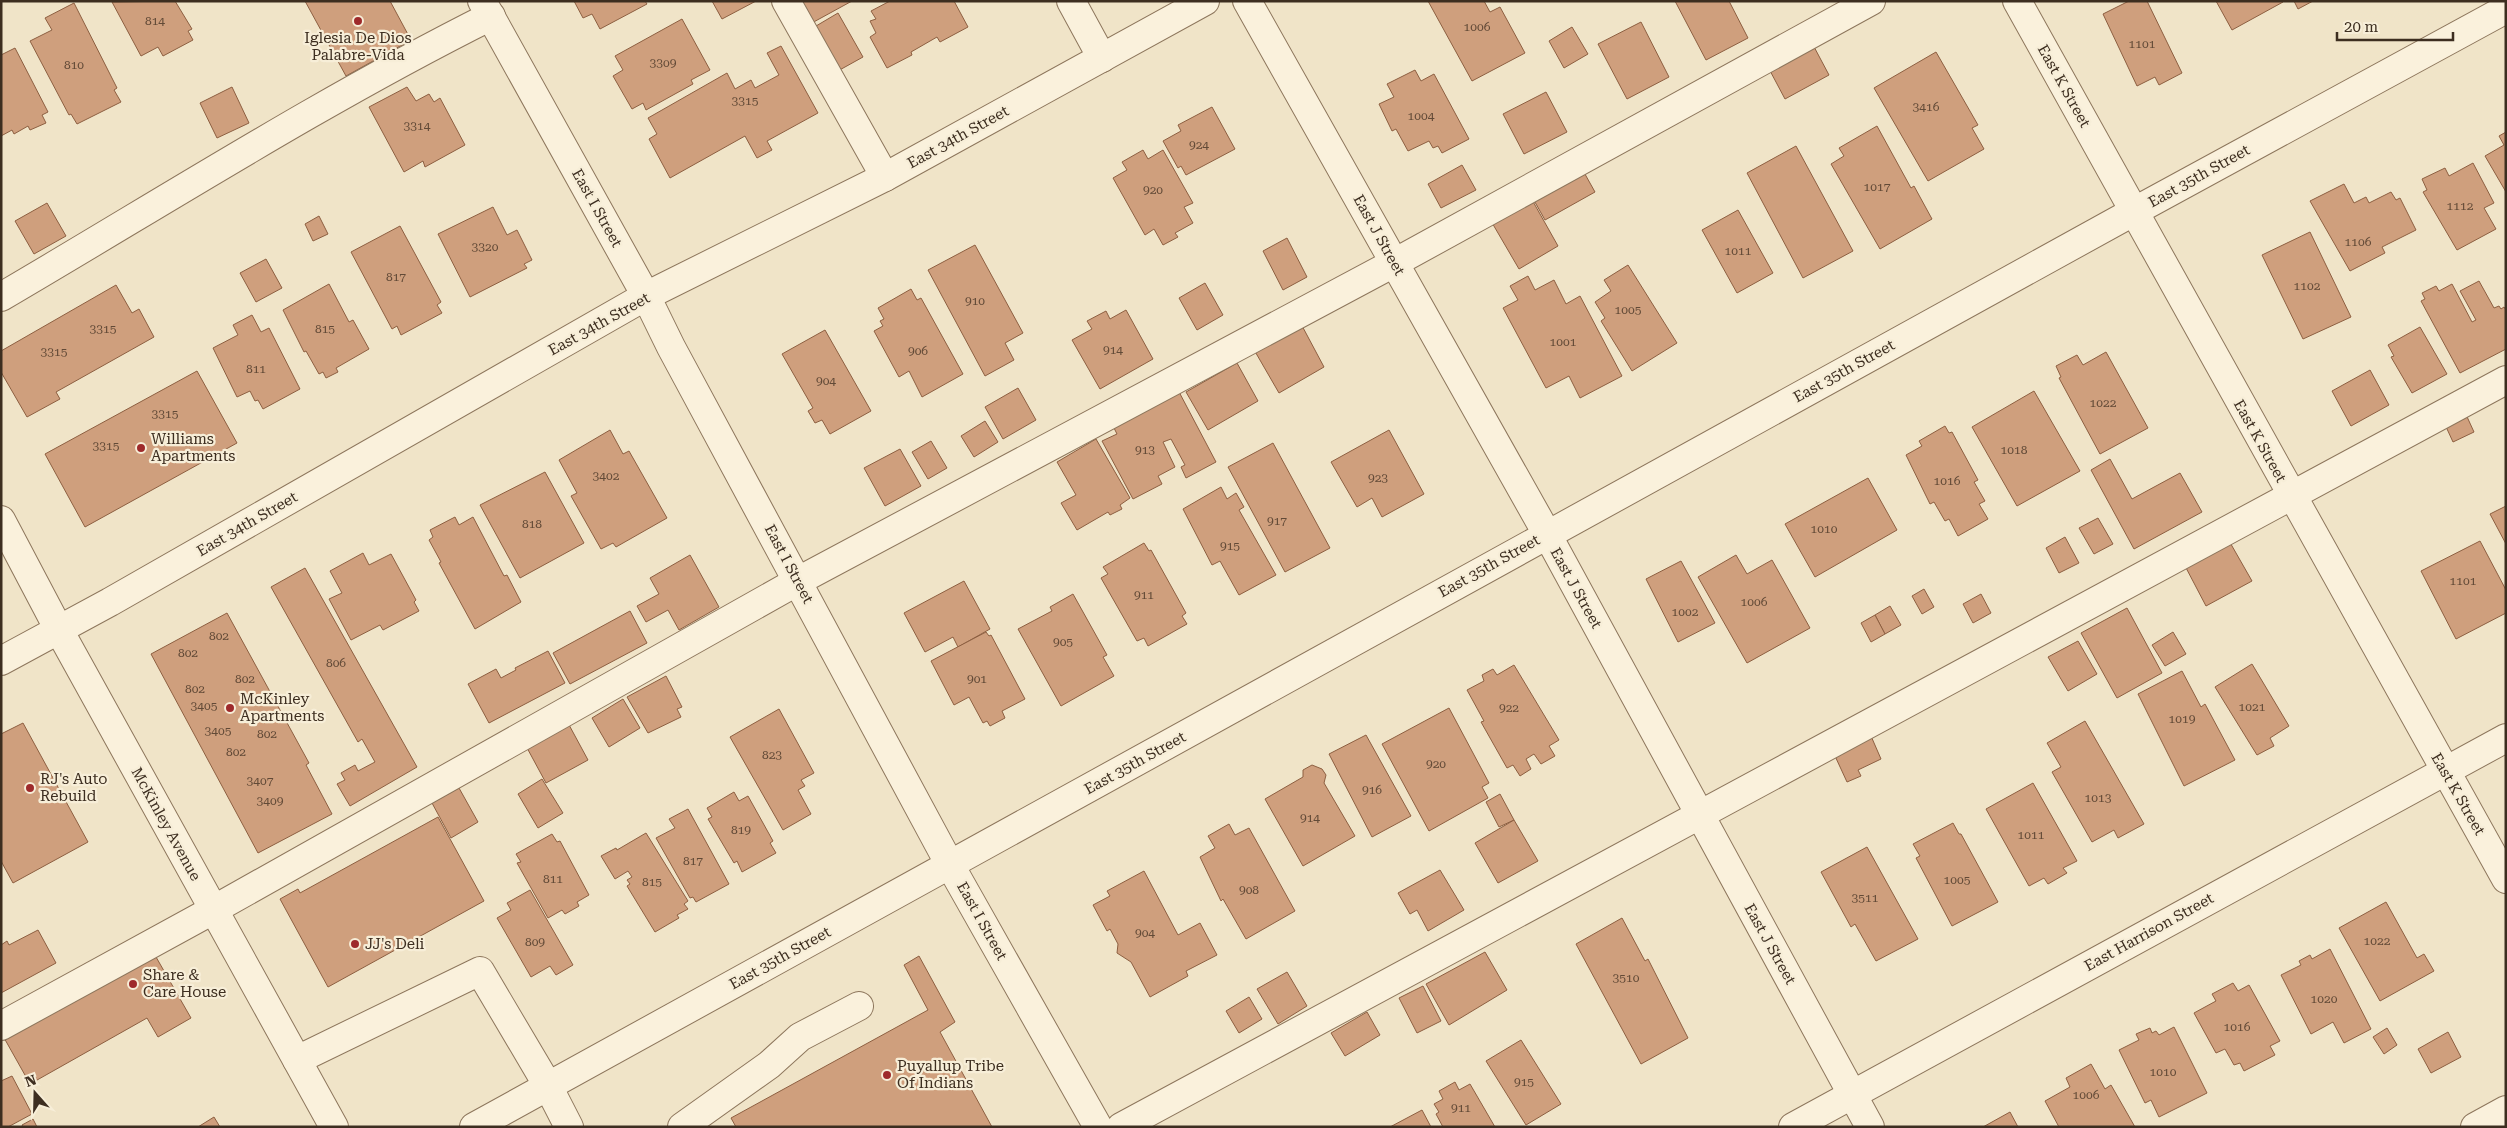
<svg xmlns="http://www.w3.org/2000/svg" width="2507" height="1128" viewBox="0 0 2507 1128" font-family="'Roboto Serif',serif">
	<rect width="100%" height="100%" fill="#f0e4c8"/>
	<!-- building -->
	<g fill="#cf9f7d" stroke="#8d5f41">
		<path d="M175 1 192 29 188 31 193 40 163 56 158 47 141 56 112 2Z"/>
		<path d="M305 1H390L411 40 346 76Z"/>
		<path d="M574 1H645L647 4 600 29 592 14 583 18Z"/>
		<path d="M712 1H756L722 19Z"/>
		<path d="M798 1H852L810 24Z"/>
		<path d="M890 1H954L968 27 940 42 937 37 911 52 912 55 887 68 870 37 876 33 870 21 876 19 871 11Z"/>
		<path d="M1428 1H1484L1490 12 1500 7 1525 53 1472 81Z"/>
		<path d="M1675 1H1729L1748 38 1706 60Z"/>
		<path d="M2129 1H2147L2182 73 2159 85 2155 77 2137 86 2103 14Z"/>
		<path d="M2216 1H2282L2283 2 2232 30Z"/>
		<path d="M2294 1H2313L2298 9Z"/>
		<path d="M74 3 117 88 114 90 121 102 77 124 71 114 69 115 30 41 52 30 45 18Z"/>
		<path d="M838 13 863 57 836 72 811 29Z"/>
		<path d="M682 19 710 70 691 80 693 84 646 110 643 103 632 109 613 76 623 70 615 56Z"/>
		<path d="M1641 22 1669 77 1627 99 1598 44Z"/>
		<path d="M1572 27 1588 54 1564 68 1549 41Z"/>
		<path d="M1812 43 1829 75 1785 99 1768 67Z"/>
		<path d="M781 46 818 113 767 141 772 150 757 158 745 136 670 178 649 139 657 134 648 118 727 73 735 89 751 80 755 88 779 75 767 53Z"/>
		<path d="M15 48 48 112 42 115 46 123 30 130 28 126 14 134 12 130 1 136V55Z"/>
		<path d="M1936 52 1978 125 1972 128 1984 149 1928 181 1874 88Z"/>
		<path d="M1415 70 1421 81 1434 74 1469 139 1442 153 1438 146 1433 148 1429 141 1408 151 1396 129 1392 131 1379 104 1394 97 1387 84Z"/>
		<path d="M232 87 249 123 217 138 200 103Z"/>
		<path d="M407 87 416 101 429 94 434 102 440 98 465 145 425 167 423 161 404 172 369 107Z"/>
		<path d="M1546 92 1567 132 1524 154 1503 114Z"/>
		<path d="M1212 107 1235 149 1186 175 1181 166 1178 168 1163 141 1181 131 1178 125Z"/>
		<path d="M1877 126 1911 188 1914 186 1932 219 1880 249 1831 164 1844 156 1839 148Z"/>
		<path d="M2506 132V192L2485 156 2504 145 2499 136Z"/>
		<path d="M1796 146 1853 251 1803 278 1747 173Z"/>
		<path d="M1143 150 1148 159 1163 150 1193 203 1184 207 1193 223 1175 233 1178 237 1163 245 1154 229 1145 235 1113 178 1127 170 1122 162Z"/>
		<path d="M2473 163 2494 203 2484 208 2496 229 2457 250 2423 192 2427 190 2422 179 2445 168 2449 176Z"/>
		<path d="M1462 165 1476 190 1441 208 1428 184Z"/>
		<path d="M1581 167 1595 192 1545 220 1531 195Z"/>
		<path d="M2344 184 2354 203 2366 197 2369 203 2391 192 2396 200 2400 198 2416 230 2382 247 2385 253 2350 271 2310 201Z"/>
		<path d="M1531 198 1558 246 1519 269 1491 221Z"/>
		<path d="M47 203 66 236 34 254 15 221Z"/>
		<path d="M493 207 507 235 517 230 532 260 524 264 527 268 470 297 438 234Z"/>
		<path d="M1738 210 1773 273 1737 293 1702 230Z"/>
		<path d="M319 216 328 234 313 241 305 224Z"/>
		<path d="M400 226 441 302 437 305 442 313 401 335 397 326 392 329 351 252Z"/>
		<path d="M2310 232 2351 317 2303 339 2262 255Z"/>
		<path d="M1287 238 1307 277 1283 290 1263 251Z"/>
		<path d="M975 245 1023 333 1005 343 1014 360 985 376 928 270Z"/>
		<path d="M266 259 282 288 256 302 240 273Z"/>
		<path d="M1628 265 1677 343 1632 371 1601 321 1605 318 1595 302 1611 291 1604 280Z"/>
		<path d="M1528 276 1535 290 1554 280 1566 304 1580 296 1622 376 1580 398 1569 376 1546 388 1503 308 1518 300 1510 286Z"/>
		<path d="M2479 281 2494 308 2499 306 2501 309 2504 307 2506 310V349L2460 373 2421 301 2425 299 2422 293 2436 286 2439 291 2452 284 2472 322 2476 320 2460 291Z"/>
		<path d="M1205 283 1223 315 1197 330 1179 298Z"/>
		<path d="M329 284 349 322 353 320 369 349 336 368 338 372 326 378 323 372 319 374 306 351 304 352 283 310Z"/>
		<path d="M116 285 132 313 139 309 154 337 56 392 60 399 27 417 1 372V351Z"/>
		<path d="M911 289 917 300 921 298 963 374 922 397 909 371 899 377 874 331 883 326 880 321 884 319 878 308Z"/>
		<path d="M1126 310 1153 359 1100 389 1072 340 1092 329 1087 321 1106 311 1110 319Z"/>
		<path d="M252 315 261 332 269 328 300 389 263 409 258 400 255 401 250 391 237 397 213 348 238 335 233 325Z"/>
		<path d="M1300 322 1324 367 1279 393 1253 348Z"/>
		<path d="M2420 327 2447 374 2412 393 2391 357 2394 356 2388 345Z"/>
		<path d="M825 330 871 411 830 434 822 420 815 423 808 411 813 408 782 354Z"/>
		<path d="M2106 352 2148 428 2100 454 2059 378 2061 377 2056 366 2077 355 2083 365Z"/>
		<path d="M1237 363 1258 401 1208 430 1186 392Z"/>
		<path d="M2370 370 2389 405 2351 426 2332 391Z"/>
		<path d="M197 371 237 443 85 527 45 454Z"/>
		<path d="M1018 388 1036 420 1003 439 985 407Z"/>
		<path d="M1178 390 1216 462 1186 478 1181 467 1185 465 1171 439 1163 442 1175 467 1158 476 1162 484 1133 499 1102 441 1117 434 1112 424Z"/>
		<path d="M2034 391 2080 471 2017 506 1972 427Z"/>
		<path d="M2463 408 2474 432 2453 442 2442 418Z"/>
		<path d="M985 421 998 442 974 457 961 436Z"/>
		<path d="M1945 426 1949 433 1952 432 1978 480 1974 482 1985 501 1979 504 1988 519 1958 536 1949 519 1945 521 1934 502 1930 504 1906 455 1922 446 1919 441Z"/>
		<path d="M610 430 623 454 629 451 667 518 616 547 613 543 601 549 571 496 577 493 559 460Z"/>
		<path d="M1389 430 1424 494 1382 517 1372 498 1357 507 1331 462Z"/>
		<path d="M1096 439 1130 498 1120 505 1122 509 1110 515 1108 512 1077 530 1061 503 1076 495 1057 462Z"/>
		<path d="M931 441 947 468 928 479 912 452Z"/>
		<path d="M1273 443 1330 548 1285 572 1228 467Z"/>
		<path d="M900 449 921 486 885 506 864 468Z"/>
		<path d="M2110 459 2132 499 2180 473 2202 512 2134 549 2091 470Z"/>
		<path d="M545 472 584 543 520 578 480 505Z"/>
		<path d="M1868 478 1897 530 1815 577 1785 524Z"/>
		<path d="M1221 487 1227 499 1236 493 1244 507 1239 510 1276 575 1239 595 1220 561 1212 565 1183 509Z"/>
		<path d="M2506 506V544L2490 514Z"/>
		<path d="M455 517 459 525 473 517 504 576 507 575 521 602 475 629 439 563 441 562 429 540 433 537 430 530Z"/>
		<path d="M2098 518 2113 544 2094 554 2079 528Z"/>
		<path d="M2065 537 2079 563 2059 573 2046 548Z"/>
		<path d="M2228 539 2252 581 2206 606 2184 564Z"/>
		<path d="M2480 541 2506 590V613L2456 639 2421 571Z"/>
		<path d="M1144 543 1149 551 1151 550 1186 613 1182 616 1187 624 1148 646 1144 638 1137 641 1101 578 1108 574 1103 567Z"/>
		<path d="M363 553 369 565 391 554 416 600 414 602 419 611 383 630 380 625 351 640 329 599 342 593 330 571Z"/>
		<path d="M690 555 719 607 679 630 668 610 646 622 637 606 659 594 650 578Z"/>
		<path d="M1736 555 1747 574 1772 560 1810 628 1747 663 1698 577Z"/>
		<path d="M1681 561 1715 623 1678 642 1646 579Z"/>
		<path d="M305 568 417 767 350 806 337 784 345 780 341 773 355 765 358 771 375 762 362 739 358 742 271 587Z"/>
		<path d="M964 581 990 629 958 647 953 637 925 652 904 613Z"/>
		<path d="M1924 589 1934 607 1922 614 1912 596Z"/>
		<path d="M1073 594 1107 655 1103 657 1114 676 1061 706 1018 629 1052 611 1050 607Z"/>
		<path d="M1981 594 1991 613 1973 623 1963 604Z"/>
		<path d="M1890 606 1901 625 1885 634 1875 615Z"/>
		<path d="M2127 608 2162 673 2117 698 2081 633Z"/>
		<path d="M630 611 647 643 570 684 553 653Z"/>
		<path d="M227 613 309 763 306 765 332 814 258 853 151 654Z"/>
		<path d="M1875 615 1885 634 1871 642 1861 623Z"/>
		<path d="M986 632 989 636 991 635 1025 699 1002 711 1005 718 990 726 987 721 983 723 969 697 954 705 931 661Z"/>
		<path d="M2173 632 2186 654 2165 666 2152 645Z"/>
		<path d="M2078 641 2097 674 2068 691 2048 657Z"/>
		<path d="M548 651 565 683 489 723 468 684 496 669 501 678 516 670 515 668Z"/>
		<path d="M2252 664 2289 726 2270 738 2274 746 2257 755 2215 687Z"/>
		<path d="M1514 665 1559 740 1549 746 1555 756 1541 764 1534 754 1526 759 1531 769 1520 776 1513 765 1507 768 1481 722 1484 721 1467 690 1484 681 1482 675 1493 669 1497 675Z"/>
		<path d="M2182 671 2201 707 2205 704 2235 760 2184 786 2138 694Z"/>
		<path d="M666 676 682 707 677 709 681 717 648 733 627 697Z"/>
		<path d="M623 699 640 728 609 747 592 718Z"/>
		<path d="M1449 708 1489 783 1482 787 1488 798 1429 831 1382 744Z"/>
		<path d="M779 709 814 773 801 780 805 786 798 790 811 814 783 830 730 737Z"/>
		<path d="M2085 721 2144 824 2118 838 2114 830 2092 842 2052 772 2061 767 2047 743Z"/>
		<path d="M23 723 88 842 13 883 1 861V734Z"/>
		<path d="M568 723 588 760 546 783 526 746Z"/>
		<path d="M1366 735 1411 816 1372 837 1329 754Z"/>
		<path d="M1871 736 1881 759 1858 770 1861 776 1847 782 1835 756 1847 751 1845 748Z"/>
		<path d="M1312 765 1322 769 1326 775 1324 783 1355 836 1303 866 1265 799 1303 777V770Z"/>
		<path d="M542 779 563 813 538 828 518 794Z"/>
		<path d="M2033 783 2077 861 2063 868 2067 873 2048 884 2044 878 2029 886 1986 809Z"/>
		<path d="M459 788 478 822 451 838 432 803Z"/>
		<path d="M734 792 739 801 748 796 773 841 770 843 776 853 742 872 737 861 734 863 708 819 712 817 707 808Z"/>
		<path d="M1500 794 1514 820 1499 827 1486 802Z"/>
		<path d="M688 809 729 884 696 902 693 897 690 898 656 838 675 828 669 819Z"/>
		<path d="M438 817 484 901 328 987 280 899 298 889 300 893Z"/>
		<path d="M1514 820 1538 861 1498 883 1475 843Z"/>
		<path d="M1953 823 1959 834H1961L1998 902 1952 926 1916 858 1920 856 1913 844Z"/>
		<path d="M1229 824 1235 835 1249 828 1295 911 1246 939 1223 899 1221 901 1200 857 1215 848 1208 836Z"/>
		<path d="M646 833 688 901 684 904 688 909 677 915 679 918 655 932 627 886 630 884 627 880 632 877 628 871 615 879 601 856 616 848 617 850Z"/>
		<path d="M552 834 557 842 560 841 589 895 577 902 579 906 565 914 562 910 548 918 517 863 521 862 516 854Z"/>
		<path d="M1867 847 1918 939 1876 961 1855 924 1851 927 1821 872Z"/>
		<path d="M1440 870 1464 910 1428 931 1417 910 1410 914 1398 893Z"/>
		<path d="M1144 871 1178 935 1200 923 1217 955 1186 971 1188 976 1150 997 1131 962 1117 953 1118 944 1110 929 1107 931 1093 905 1110 896 1107 891Z"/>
		<path d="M530 890 573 965 556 975 550 966 531 977 497 918 511 910 507 903Z"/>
		<path d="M2386 902 2417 958 2424 954 2434 971 2380 1001 2339 928Z"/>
		<path d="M1622 918 1645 961 1648 959 1688 1038 1641 1064 1576 944Z"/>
		<path d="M38 930 56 963 1 993V945L7 941 9 945Z"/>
		<path d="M2330 949 2371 1029 2344 1043 2333 1022 2311 1034 2281 975 2301 965 2299 961 2310 955 2312 959Z"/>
		<path d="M152 950 191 1018 158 1037 147 1018 30 1084 3 1036Z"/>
		<path d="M1485 952 1507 990 1449 1025 1426 984Z"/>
		<path d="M919 956 955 1022 940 1032 992 1127H736L731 1118 928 1010 904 965Z"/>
		<path d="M1287 972 1307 1006 1278 1024 1257 989Z"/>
		<path d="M2233 983 2238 991 2249 985 2280 1041 2270 1046 2275 1055 2244 1071 2240 1063 2234 1065 2225 1049 2216 1053 2194 1013 2216 1001 2212 994Z"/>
		<path d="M1423 986 1441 1021 1417 1033 1399 998Z"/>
		<path d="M1249 997 1262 1019 1239 1033 1226 1011Z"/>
		<path d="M1367 1012 1380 1035 1345 1056 1331 1033Z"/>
		<path d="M2174 1027 2207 1093 2159 1117 2151 1100 2145 1103 2119 1050 2139 1040 2136 1034 2150 1028 2152 1033 2156 1031 2159 1035Z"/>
		<path d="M2387 1028 2397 1045 2384 1054 2373 1037Z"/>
		<path d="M2448 1032 2461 1057 2431 1073 2418 1049Z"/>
		<path d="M1521 1040 1561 1104 1526 1125 1486 1061Z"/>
		<path d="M2091 1064 2105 1089 2111 1085 2135 1127H2059L2045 1101 2070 1087 2066 1078Z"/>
		<path d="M12 1076 32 1114 8 1127H1V1081Z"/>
		<path d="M1455 1082 1459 1090 1470 1084 1495 1127H1443L1436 1114 1439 1112 1434 1104 1443 1099 1439 1091Z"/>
		<path d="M1422 1110 1431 1127H1390Z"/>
		<path d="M2010 1112 2018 1127H1983Z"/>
		<path d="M214 1117 220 1127H198Z"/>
		<path d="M33 1119 37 1127H23L22 1125Z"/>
	</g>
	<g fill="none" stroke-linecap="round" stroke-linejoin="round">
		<!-- minor casing -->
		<g stroke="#8d765c" stroke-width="30">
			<g id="minor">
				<path d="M482 1 646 296 671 347 950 865 1098 1127"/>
				<path d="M786 1 885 177"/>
				<path d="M1071 1 1102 58"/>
				<path d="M1247 1 1547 534 1870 1127"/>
				<path d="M2017 1 2506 879"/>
				<path d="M1 297C163 202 323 100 491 16"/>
				<path d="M1 520 59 630 334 1127"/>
				<path d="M1 661 110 602 646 296 885 177 1205 1"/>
				<path d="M1 1026 213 910 798 581 1394 263 1871 1"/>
				<path d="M297 1060 480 971 548 1086 569 1127"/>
				<path d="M474 1127 2133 212 2506 9"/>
				<path d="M682 1127 769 1065 800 1037 859 1006"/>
				<path d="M1121 1127 2506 380"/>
				<path d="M1793 1127 2506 738"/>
				<path d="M2475 1127 2506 1110"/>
			</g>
		</g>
		<!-- minor -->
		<use href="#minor" stroke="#faf1dc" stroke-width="28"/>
	</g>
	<!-- markers -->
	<g fill="#9e2a2b" stroke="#f7eed8" stroke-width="2">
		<circle cx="358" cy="21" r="5"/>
		<circle cx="141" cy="448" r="5"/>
		<circle cx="230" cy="708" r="5"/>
		<circle cx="30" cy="788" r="5"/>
		<circle cx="355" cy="944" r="5"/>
		<circle cx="133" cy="984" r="5"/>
		<circle cx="887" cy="1075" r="5"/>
	</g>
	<g text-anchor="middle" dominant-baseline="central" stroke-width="4.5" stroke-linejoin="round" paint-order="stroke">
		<!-- number labels -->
		<g font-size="12" fill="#624a37">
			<text x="155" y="21">814</text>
			<text x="1477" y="27">1006</text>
			<text x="2142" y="44">1101</text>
			<text x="663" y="63">3309</text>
			<text x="74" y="65">810</text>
			<text x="745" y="101">3315</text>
			<text x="1926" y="107">3416</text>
			<text x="1421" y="116">1004</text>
			<text x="417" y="126">3314</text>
			<text x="1199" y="145">924</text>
			<text x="1877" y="187">1017</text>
			<text x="1153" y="190">920</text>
			<text x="2460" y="206">1112</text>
			<text x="2358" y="242">1106</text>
			<text x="485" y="247">3320</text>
			<text x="1738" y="251">1011</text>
			<text x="396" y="277">817</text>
			<text x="2307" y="286">1102</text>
			<text x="975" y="301">910</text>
			<text x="1628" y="310">1005</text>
			<text x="103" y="329">3315</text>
			<text x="325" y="329">815</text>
			<text x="1563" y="342">1001</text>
			<text x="1113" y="350">914</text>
			<text x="918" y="351">906</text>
			<text x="54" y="352">3315</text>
			<text x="256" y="369">811</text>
			<text x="826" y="381">904</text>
			<text x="2103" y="403">1022</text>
			<text x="165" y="414">3315</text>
			<text x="106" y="446">3315</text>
			<text x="1145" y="450">913</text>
			<text x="2014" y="450">1018</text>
			<text x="606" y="476">3402</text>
			<text x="1378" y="478">923</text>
			<text x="1947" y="481">1016</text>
			<text x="1277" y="521">917</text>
			<text x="532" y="524">818</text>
			<text x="1824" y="529">1010</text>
			<text x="1230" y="546">915</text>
			<text x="2463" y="581">1101</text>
			<text x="1144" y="595">911</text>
			<text x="1754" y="602">1006</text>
			<text x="1685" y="612">1002</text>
			<text x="219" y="636">802</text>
			<text x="1063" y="642">905</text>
			<text x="188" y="653">802</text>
			<text x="336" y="663">806</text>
			<text x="245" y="679">802</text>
			<text x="977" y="679">901</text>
			<text x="195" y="689">802</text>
			<text x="204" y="706">3405</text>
			<text x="2252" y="707">1021</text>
			<text x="1509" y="708">922</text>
			<text x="2182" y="719">1019</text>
			<text x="218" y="731">3405</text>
			<text x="267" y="734">802</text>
			<text x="236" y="752">802</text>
			<text x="772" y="755">823</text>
			<text x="1436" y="764">920</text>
			<text x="260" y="781">3407</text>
			<text x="1372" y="790">916</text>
			<text x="2098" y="798">1013</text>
			<text x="270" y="801">3409</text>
			<text x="1310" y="818">914</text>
			<text x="741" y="830">819</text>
			<text x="2031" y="835">1011</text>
			<text x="693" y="861">817</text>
			<text x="553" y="879">811</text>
			<text x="1957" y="880">1005</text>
			<text x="652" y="882">815</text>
			<text x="1249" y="890">908</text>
			<text x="1865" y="898">3511</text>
			<text x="1145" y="933">904</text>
			<text x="2377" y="941">1022</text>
			<text x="535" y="942">809</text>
			<text x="1626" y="978">3510</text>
			<text x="2324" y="999">1020</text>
			<text x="2237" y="1027">1016</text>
			<text x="2163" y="1072">1010</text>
			<text x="1524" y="1082">915</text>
			<text x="2086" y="1095">1006</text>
			<text x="1461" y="1108">911</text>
		</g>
		<!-- poi labels -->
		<g font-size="15" fill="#3d2e20" stroke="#f7eed8" text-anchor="start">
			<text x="358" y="38" text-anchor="middle">Iglesia De Dios<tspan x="358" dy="17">Palabre-Vida</tspan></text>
			<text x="151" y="439">Williams<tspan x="151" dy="17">Apartments</tspan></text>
			<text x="240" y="699">McKinley<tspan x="240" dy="17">Apartments</tspan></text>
			<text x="40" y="779">RJ's Auto<tspan x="40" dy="17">Rebuild</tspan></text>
			<text x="365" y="944">JJ's Deli</text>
			<text x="143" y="975">Share &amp;<tspan x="143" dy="17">Care House</tspan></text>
			<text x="897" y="1066">Puyallup Tribe<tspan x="897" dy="17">Of Indians</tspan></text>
		</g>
		<!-- street labels -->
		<g font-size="15" fill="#3d2e20" stroke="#f7eed8">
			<text transform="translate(2064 86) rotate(61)">East K Street</text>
			<text transform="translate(958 137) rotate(-29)">East 34th Street</text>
			<text transform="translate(2199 176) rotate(-29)">East 35th Street</text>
			<text transform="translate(597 208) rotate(61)">East I Street</text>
			<text transform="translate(1379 235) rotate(61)">East J Street</text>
			<text transform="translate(599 324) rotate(-29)">East 34th Street</text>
			<text transform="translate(1844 371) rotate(-29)">East 35th Street</text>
			<text transform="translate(2260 441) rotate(61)">East K Street</text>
			<text transform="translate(247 524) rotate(-30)">East 34th Street</text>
			<text transform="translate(789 564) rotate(62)">East I Street</text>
			<text transform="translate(1489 566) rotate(-29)">East 35th Street</text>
			<text transform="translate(1576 588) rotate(61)">East J Street</text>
			<text transform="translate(1135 763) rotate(-29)">East 35th Street</text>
			<text transform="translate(2458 794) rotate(60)">East K Street</text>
			<text transform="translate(166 824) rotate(61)">McKinley Avenue</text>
			<text transform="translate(982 921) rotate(61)">East I Street</text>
			<text transform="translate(2149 932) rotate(-29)">East Harrison Street</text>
			<text transform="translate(1770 944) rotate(61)">East J Street</text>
			<text transform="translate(780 958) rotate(-29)">East 35th Street</text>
		</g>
	</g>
	<!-- border -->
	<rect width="2507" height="1128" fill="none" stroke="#3d2e20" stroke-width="5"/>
	<!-- north arrow -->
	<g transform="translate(35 1093) rotate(340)" stroke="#f7eed8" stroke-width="4" paint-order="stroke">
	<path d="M0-4L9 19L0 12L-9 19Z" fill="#3d2e20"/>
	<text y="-8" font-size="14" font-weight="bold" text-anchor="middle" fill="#3d2e20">N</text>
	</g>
	<!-- scale -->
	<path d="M2337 32v8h116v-8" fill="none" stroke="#3d2e20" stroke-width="2.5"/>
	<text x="2344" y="32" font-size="15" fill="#3d2e20" stroke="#f7eed8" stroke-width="4" paint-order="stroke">20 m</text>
</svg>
